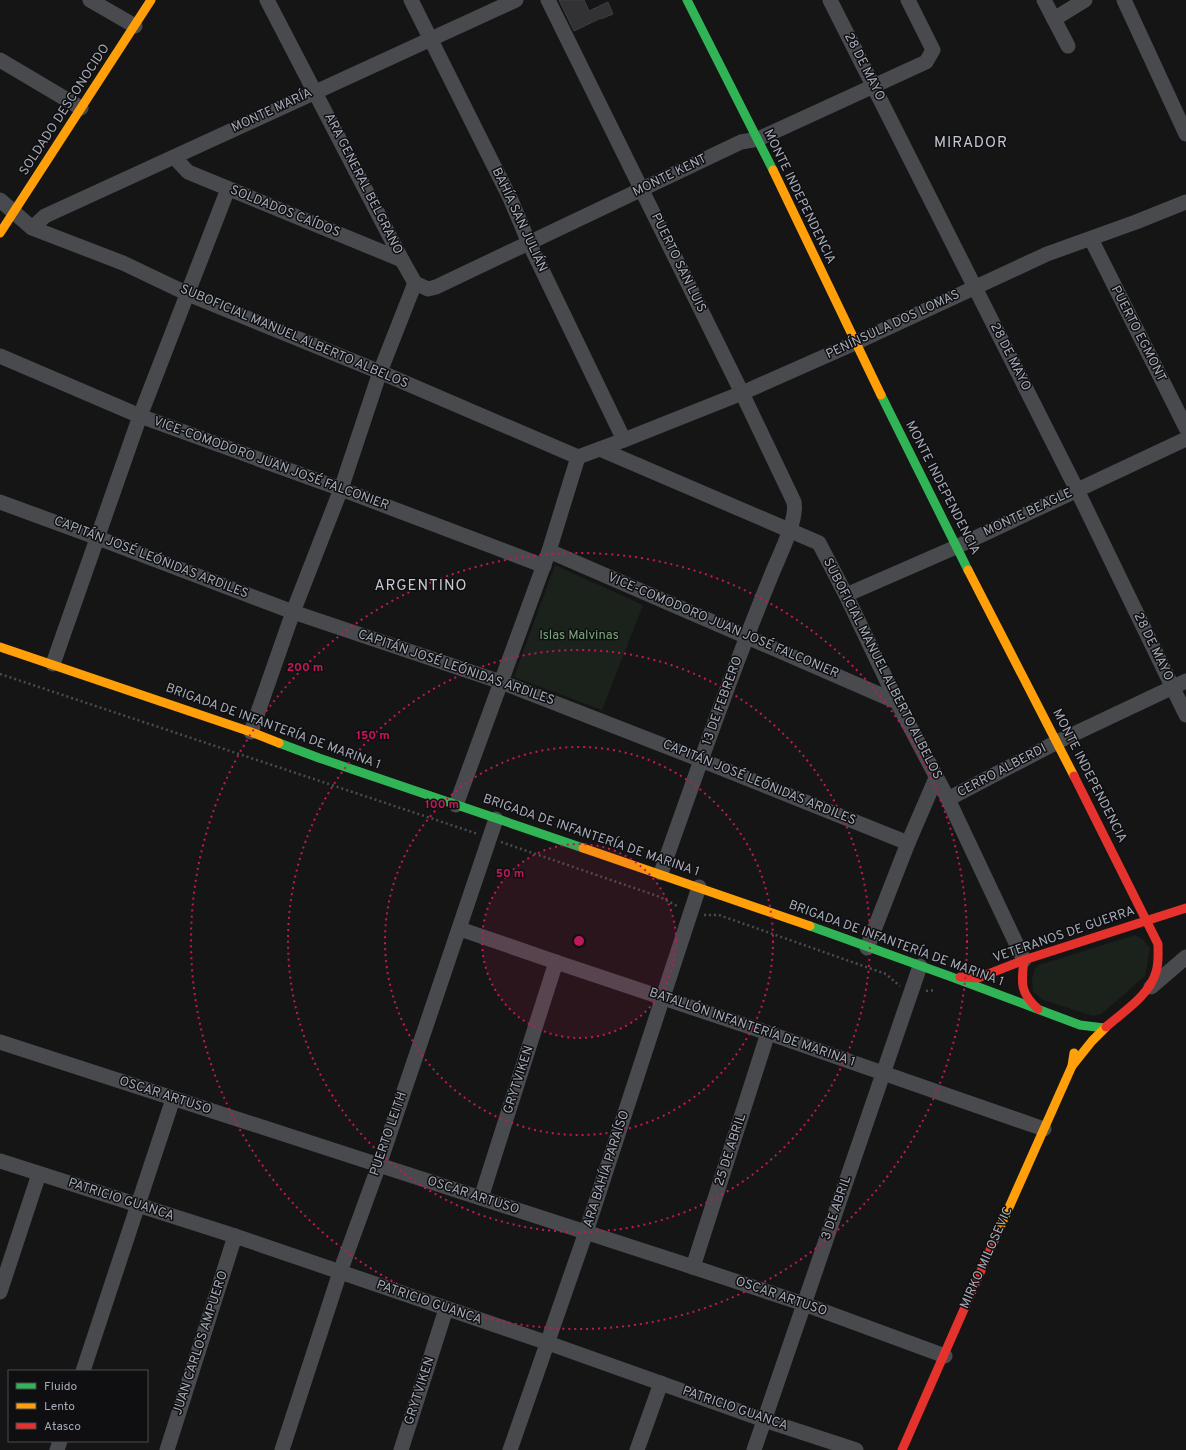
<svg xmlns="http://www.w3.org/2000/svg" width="1186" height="1450" viewBox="0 0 1186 1450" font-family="Overpass,sans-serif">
	<rect width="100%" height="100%" fill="#151515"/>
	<!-- green -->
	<g fill="#1a221b">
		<path d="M555 565 643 605 602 710 514 677Z"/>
		<path d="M1135 935 1144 940 1150 949 1145 976 1107 1009 1101 1014 1093 1016 1043 1000 1033 992 1032 978 1035 969 1039 965Z"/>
	</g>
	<!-- building -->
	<path fill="#323234" stroke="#3d3e41" d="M559 0H584L589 11 608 2 613 14 601 19V18L574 31Z"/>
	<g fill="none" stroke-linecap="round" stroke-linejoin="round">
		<!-- path -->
		<g stroke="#4a4c4f" stroke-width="2.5" stroke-dasharray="2 3" stroke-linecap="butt">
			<path d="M0 674 478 834"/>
			<path d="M501 842 660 897 679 907"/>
			<path d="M704 915H719L886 974 900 986"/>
			<path d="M926 991 936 990"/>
		</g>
		<!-- street -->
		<g stroke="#484a4e" stroke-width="15">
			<path d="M90 0 135 26"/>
			<path d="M267 0 402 260 415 283"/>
			<path d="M411 0 510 198 529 243 624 440"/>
			<path d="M548 0 742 393 794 502C798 520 778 558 771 576 731 674 696 774 661 873"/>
			<path d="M830 0 1077 490 1186 715"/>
			<path d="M1044 0 1068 46"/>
			<path d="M1124 0 1186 134"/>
			<path d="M1054 19 1085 0"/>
			<path d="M0 60 81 108"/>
			<path d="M174 157 188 172 402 260"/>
			<path d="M0 200 32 228 123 263 188 294 380 372 578 457"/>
			<path d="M32 228 45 216 516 0"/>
			<path d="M1091 239 1186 428"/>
			<path d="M415 283 428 289 436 287 741 142 758 139 926 62 933 50 908 0"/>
			<path d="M0 356 140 416 341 489 544 566"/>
			<path d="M600 449 819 543 846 595 897 702 948 799 1024 960"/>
			<path d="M578 457 624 440 742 393 855 343 1047 254 1136 222 1186 202"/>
			<path d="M0 502 98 538 293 612 501 682 701 760 908 843"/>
			<path d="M549 551 897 702"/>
			<path d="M846 595 956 547 1186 439"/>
			<path d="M53 664 140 416 228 189"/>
			<path d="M251 732 293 612 341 489 380 372 415 283"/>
			<path d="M948 799 1057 742 1186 681"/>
			<path d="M456 805 549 551 578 457"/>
			<path d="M460 929 556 962 768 1033 1044 1129"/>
			<path d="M867 948 908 843 936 778"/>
			<path d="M1151 987 1186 957"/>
			<path d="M0 1042 693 1267 804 1304 945 1356"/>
			<path d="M0 1161 235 1236 548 1343 764 1420 856 1450"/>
			<path d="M481 1198 556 962"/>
			<path d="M693 1267 768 1033"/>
			<path d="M0 1292 39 1174"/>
			<path d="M83 1371 173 1099"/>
			<path d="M57 1450 60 1441"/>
			<path d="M167 1450 235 1236"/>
			<path d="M282 1450 340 1272 379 1165 496 819"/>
			<path d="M401 1450 446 1309"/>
			<path d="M510 1450 586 1232 699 887"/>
			<path d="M637 1450 661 1383"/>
			<path d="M754 1450 920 966"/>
		</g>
		<!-- fast -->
		<g stroke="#30b455" stroke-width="9">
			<path d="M687 0 773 170"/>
			<path d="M881 395 968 570"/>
			<path d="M279 743 319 758 583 848"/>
			<path d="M810 926 949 976 1080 1025 1104 1028"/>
		</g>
		<!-- slow -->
		<g stroke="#ff9f0a" stroke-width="9">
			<path d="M773 170 881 395"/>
			<path d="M0 233 151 0"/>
			<path d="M968 570 1074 776"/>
			<path d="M0 647 251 732 279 743"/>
			<path d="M583 848 810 926"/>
			<path d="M1072 1066 1092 1041 1106 1027"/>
			<path d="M998 1232 1072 1066 1074 1053"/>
		</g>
		<!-- jam -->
		<g stroke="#e5322d" stroke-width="9">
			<path d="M1074 776 1158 944C1158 953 1159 963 1156 972 1149 996 1124 1011 1106 1027"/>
			<path d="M1024 960C1021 983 1020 993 1038 1009"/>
			<path d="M960 977 978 978 1024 960 1186 908"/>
			<path d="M902 1450 998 1232"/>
		</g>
	</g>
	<!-- distance rings -->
	<circle cx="579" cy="941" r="97" fill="#c2185b" fill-opacity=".12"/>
	<g fill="none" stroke="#c2185b" stroke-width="2" stroke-dasharray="2 4">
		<circle cx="579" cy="941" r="97"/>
		<circle cx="579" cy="941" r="194"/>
		<circle cx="579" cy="941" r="291"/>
		<circle cx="579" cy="941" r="388"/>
	</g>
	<g text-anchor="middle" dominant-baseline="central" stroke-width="3" stroke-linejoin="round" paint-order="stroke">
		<!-- street labels -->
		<g font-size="13" fill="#a4aab7" stroke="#0f0f11">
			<text transform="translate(864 67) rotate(63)">28 DE MAYO</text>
			<text transform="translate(65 110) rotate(-57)">SOLDADO DESCONOCIDO</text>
			<text transform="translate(272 111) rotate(-25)">MONTE MARÍA</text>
			<text transform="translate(670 176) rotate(-26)">MONTE KENT</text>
			<text transform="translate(363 184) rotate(63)">ARA GENERAL BELGRANO</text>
			<text transform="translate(799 197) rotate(64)">MONTE INDEPENDENCIA</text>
			<text transform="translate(285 212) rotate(22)">SOLDADOS CAÍDOS</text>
			<text transform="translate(519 220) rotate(65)">BAHÍA SAN JULIÁN</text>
			<text transform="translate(678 263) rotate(64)">PUERTO SAN LUIS</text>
			<text transform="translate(893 325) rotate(-25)">PENÍNSULA DOS LOMAS</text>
			<text transform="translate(1138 334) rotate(63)">PUERTO EGMONT</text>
			<text transform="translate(294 337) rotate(23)">SUBOFICIAL MANUEL ALBERTO ALBELOS</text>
			<text transform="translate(1010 357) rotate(63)">28 DE MAYO</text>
			<text transform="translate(271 464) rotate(20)">VICE-COMODORO JUAN JOSÉ FALCONIER</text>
			<text transform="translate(942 488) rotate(63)">MONTE INDEPENDENCIA</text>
			<text transform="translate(1028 513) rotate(-25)">MONTE BEAGLE</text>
			<text transform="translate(151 558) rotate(21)">CAPITÁN JOSÉ LEÓNIDAS ARDILES</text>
			<text transform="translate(723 626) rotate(23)">VICE-COMODORO JUAN JOSÉ FALCONIER</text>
			<text transform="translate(1153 647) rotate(64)">28 DE MAYO</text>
			<text transform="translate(456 668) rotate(19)">CAPITÁN JOSÉ LEÓNIDAS ARDILES</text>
			<text transform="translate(882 669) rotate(63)">SUBOFICIAL MANUEL ALBERTO ALBELOS</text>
			<text transform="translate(723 701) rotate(-70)">13 DE FEBRERO</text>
			<text transform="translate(273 727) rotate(20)">BRIGADA DE INFANTERÍA DE MARINA 1</text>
			<text transform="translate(1002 771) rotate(-28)">CERRO ALBERDI</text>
			<text transform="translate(1089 776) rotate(63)">MONTE INDEPENDENCIA</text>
			<text transform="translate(759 783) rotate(22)">CAPITÁN JOSÉ LEÓNIDAS ARDILES</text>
			<text transform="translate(591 836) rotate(19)">BRIGADA DE INFANTERÍA DE MARINA 1</text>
			<text transform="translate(1064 935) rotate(-19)">VETERANOS DE GUERRA</text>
			<text transform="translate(896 944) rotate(20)">BRIGADA DE INFANTERÍA DE MARINA 1</text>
			<text transform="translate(752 1028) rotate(19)">BATALLÓN INFANTERÍA DE MARINA 1</text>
			<text transform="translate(519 1080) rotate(-72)">GRYTVIKEN</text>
			<text transform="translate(165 1096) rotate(18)">OSCAR ARTUSO</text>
			<text transform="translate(389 1134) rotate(-71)">PUERTO LEITH</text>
			<text transform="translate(731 1150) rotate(-72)">25 DE ABRIL</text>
			<text transform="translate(607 1169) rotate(-72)">ARA BAHÍA PARAÍSO</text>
			<text transform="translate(473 1196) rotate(18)">OSCAR ARTUSO</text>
			<text transform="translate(121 1200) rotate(18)">PATRICIO GUANCA</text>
			<text transform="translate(837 1208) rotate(-71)">3 DE ABRIL</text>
			<text transform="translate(987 1258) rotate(-66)">MIRKO MILOSEVIC</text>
			<text transform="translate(781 1297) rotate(19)">OSCAR ARTUSO</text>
			<text transform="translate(429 1303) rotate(19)">PATRICIO GUANCA</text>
			<text transform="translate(201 1343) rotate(-72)">JUAN CARLOS AMPUERO</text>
			<text transform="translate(420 1391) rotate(-72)">GRYTVIKEN</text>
			<text transform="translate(735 1409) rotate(19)">PATRICIO GUANCA</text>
		</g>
		<!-- park labels -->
		<g font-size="13" fill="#79a47b" stroke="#0f0f11">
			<text x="579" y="636">Islas Malvinas</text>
		</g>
		<!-- quarter labels -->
		<g font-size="15" letter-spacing="1" fill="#c5c9d3" stroke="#0f0f11">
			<text x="971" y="143">MIRADOR</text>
			<text x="421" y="586">ARGENTINO</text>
		</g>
	</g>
	<circle cx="579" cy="941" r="6" fill="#c2185b" stroke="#0f0f11" stroke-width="2"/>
	<g font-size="12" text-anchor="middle" font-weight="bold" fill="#c2185b" stroke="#0f0f11" stroke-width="3" stroke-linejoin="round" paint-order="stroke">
		<text x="305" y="671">200 m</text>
		<text x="373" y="739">150 m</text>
		<text x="442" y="808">100 m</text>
		<text x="510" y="877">50 m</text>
	</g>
	<!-- legend -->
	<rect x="8" y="1370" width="140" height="72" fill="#0f0f11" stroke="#4b4d53"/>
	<rect x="16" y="1383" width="20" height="6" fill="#30b455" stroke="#4b4d53"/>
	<text x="44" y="1390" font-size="12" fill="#a4aab7">Fluido</text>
	<rect x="16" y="1403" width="20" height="6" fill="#ff9f0a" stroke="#4b4d53"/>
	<text x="44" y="1410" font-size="12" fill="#a4aab7">Lento</text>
	<rect x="16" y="1423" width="20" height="6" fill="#e5322d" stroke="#4b4d53"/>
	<text x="44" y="1430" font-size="12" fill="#a4aab7">Atasco</text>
</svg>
